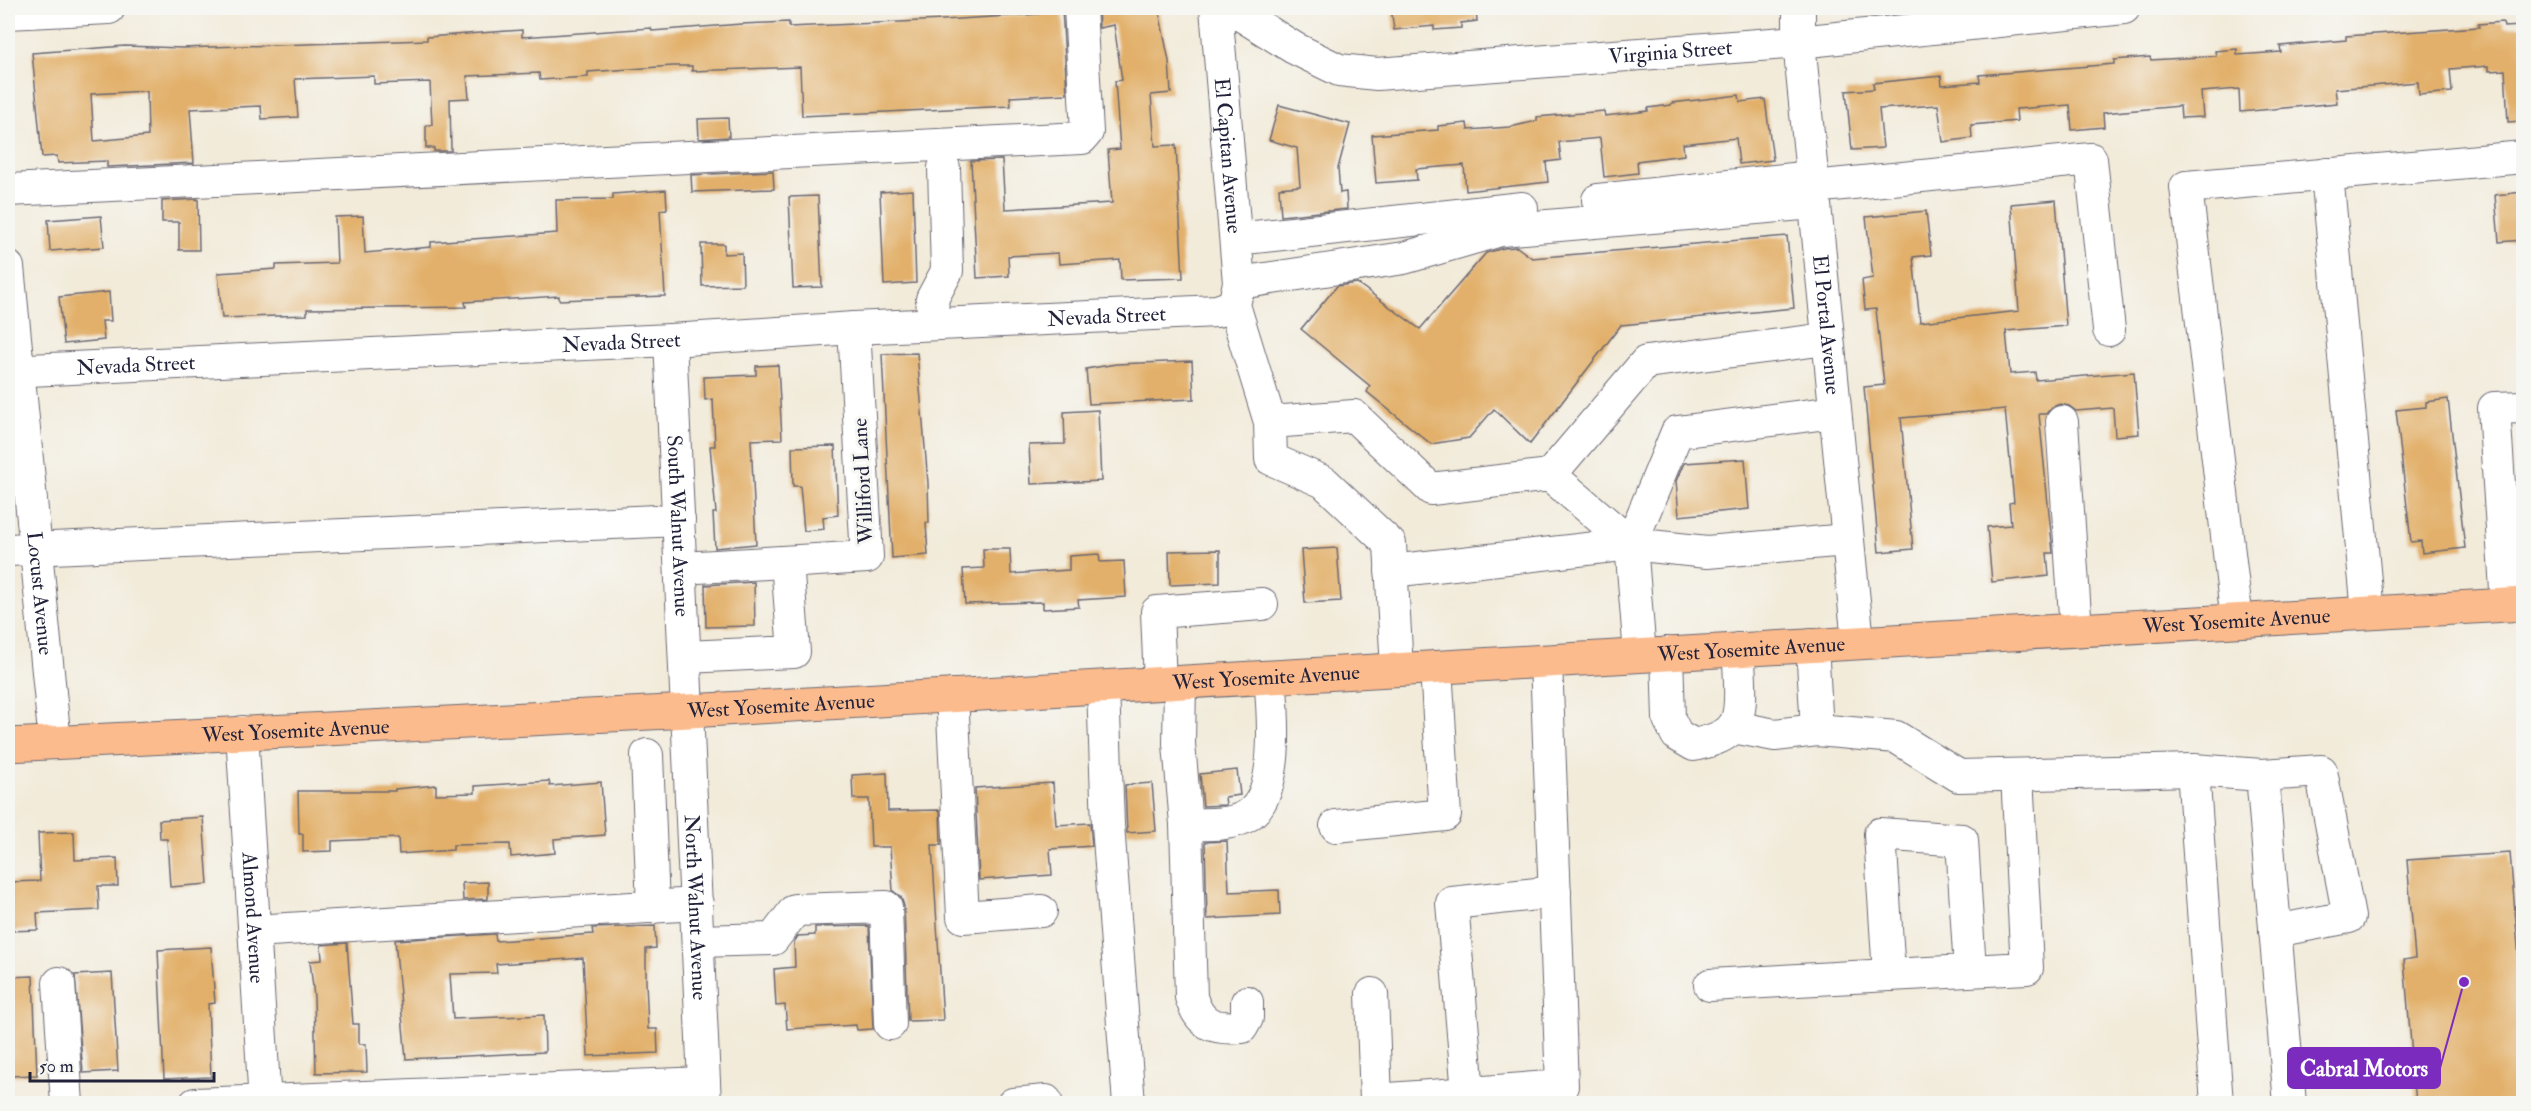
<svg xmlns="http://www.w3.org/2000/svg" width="2531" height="1111" viewBox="0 0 2531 1111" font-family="'IM FELL Double Pica',serif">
	<rect width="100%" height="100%" fill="#f6f6f2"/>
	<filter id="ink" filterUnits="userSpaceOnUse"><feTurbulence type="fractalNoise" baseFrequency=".0167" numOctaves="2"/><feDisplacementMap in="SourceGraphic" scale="12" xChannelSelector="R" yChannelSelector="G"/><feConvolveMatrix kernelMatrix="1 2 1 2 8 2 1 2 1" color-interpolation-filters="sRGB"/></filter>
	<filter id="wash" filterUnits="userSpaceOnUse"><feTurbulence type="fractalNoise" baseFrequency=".008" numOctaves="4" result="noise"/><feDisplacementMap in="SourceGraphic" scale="24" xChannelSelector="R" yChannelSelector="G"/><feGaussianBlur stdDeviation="1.35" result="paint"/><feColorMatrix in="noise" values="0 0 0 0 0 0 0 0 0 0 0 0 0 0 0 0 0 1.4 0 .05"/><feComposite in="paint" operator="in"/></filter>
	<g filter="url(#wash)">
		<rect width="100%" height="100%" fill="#f2ebda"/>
		<g id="blocks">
			<!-- building -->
			<g fill="#e2b06a" fill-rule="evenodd">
				<path d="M1039 8H1062L1067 94 1010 97 1011 106 802 116 800 67 692 71V66H673L588 72V77L540 80 539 73 467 76 469 98 450 99 451 151H434V148H426V125H432L430 82 374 84V76L295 79 298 117 262 119 261 106 190 109 194 163 107 167V161L58 163 57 156 42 157 32 53 125 46 182 48 427 40V37L522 30V37L651 28 652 31 741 24 789 22V27L943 20 1039 14ZM147 91 148 136 94 141 91 94Z"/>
				<path d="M1098 8H1156V12L1159 11 1169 61 1171 93 1151 95 1155 146 1176 145 1183 278 1121 280 1120 260 1059 264 1058 253 1008 256 1009 276 977 278 971 161 1002 160 1005 209 1112 203 1108 150 1120 149 1115 81 1122 80 1114 25 1099 28Z"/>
				<path d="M1391 8H1476L1477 21 1461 23V28L1434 30V26L1394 30Z"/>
				<path d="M2503 22 2504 27 2523 26V121L2508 122 2505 70 2489 71V66L2450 69 2452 92 2419 95 2418 82 2335 89 2337 103 2240 112 2239 89 2201 92 2203 117 2181 118 2180 106 2103 113 2104 127 2072 130 2070 105 2016 109 2017 121 1971 125 1972 138 1943 142 1938 105 1879 109 1883 148 1852 150 1846 91 1874 89 1873 83 1941 76 1942 85 1980 82 1979 75 2114 64V60L2150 57 2151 60 2216 56 2215 51 2237 49V55L2281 52 2280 46 2346 40V36L2479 27 2478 24Z"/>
				<path d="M1739 95 1740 102 1765 99 1773 160 1739 164 1736 138 1683 144 1684 155 1637 161 1638 173 1604 177 1600 138 1559 142 1561 160 1546 162 1548 182 1466 191 1464 165 1416 169 1417 180 1376 183 1372 135 1438 130V126L1467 123 1468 130 1510 127 1537 121V117L1604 111 1605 116 1648 111V108L1671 105 1672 103Z"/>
				<path d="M1279 105 1350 124 1338 168 1340 193 1346 192 1347 209 1281 216 1279 188 1300 186 1297 148 1269 140Z"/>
				<path d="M728 118 729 137 699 139 698 119Z"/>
				<path d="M773 171 774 189 692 192 691 175Z"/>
				<path d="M666 190 667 209 660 210 665 296 559 300V296L465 302 466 307 307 309V315L222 318 218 273 276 269V265L337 263 335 217 363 216 365 253 431 247V242L557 233 556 200 613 199V194Z"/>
				<path d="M913 190 916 283 884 285 880 192Z"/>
				<path d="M2523 192V240L2499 242 2495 195Z"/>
				<path d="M818 196 822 287 793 288 789 197Z"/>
				<path d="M198 199 199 250H179V222H162V201Z"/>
				<path d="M2056 200 2066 326 2006 331 2010 374 2035 372 2036 380 2134 372 2139 434 2115 436 2113 408 2076 411 2069 406 2060 404 2052 407 2046 414H2039L2053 553H2047L2049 576 1992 582 1987 527 2011 525 2009 503 2014 502 2005 409 1901 418 1913 549 1879 552 1864 387 1884 385 1876 309 1865 310 1862 280 1873 278 1866 217 1926 211 1931 255 1913 257 1920 322 2019 311 2011 204Z"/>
				<path d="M101 216 104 247 50 251 48 220Z"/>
				<path d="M1787 236 1794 308 1621 325 1530 444 1494 409 1469 438 1431 444 1367 392 1370 386 1301 329 1337 286 1357 283 1420 329 1486 253 1504 248 1517 247 1532 258Z"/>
				<path d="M701 244H724V254L742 253 743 285 702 286Z"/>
				<path d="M109 292 111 321H102L104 340 64 344 59 297Z"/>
				<path d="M917 353 928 483 929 523H926L928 555 892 558 882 354Z"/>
				<path d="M1192 361 1194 399 1089 404 1086 369 1116 364Z"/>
				<path d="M778 365 782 439 751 440 756 544 715 548 713 513H716L710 446H715L713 399 705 400 704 377 756 375V366Z"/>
				<path d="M2448 399 2465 548 2422 553 2421 541 2411 542 2396 410 2426 407V402Z"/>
				<path d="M1098 410 1101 481 1031 484 1029 445 1065 444 1064 412Z"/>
				<path d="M835 446 838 515 823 517 824 529 804 531 800 486H793L792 447Z"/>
				<path d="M1745 459 1749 509 1679 516 1676 481 1684 463Z"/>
				<path d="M1337 548 1341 601 1305 603 1301 550Z"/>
				<path d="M983 549H1010L1011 574 1069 570V556L1099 554 1100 562 1124 561 1126 597 1078 600 1079 607 1043 609V602L965 604 963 569 984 568Z"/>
				<path d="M1220 550V583L1170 585 1169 551Z"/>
				<path d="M754 582 755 626 706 627 705 585Z"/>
				<path d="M1237 770 1240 795 1225 797 1226 805 1203 806 1200 774Z"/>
				<path d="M887 773 888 811 940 810 941 845H932L943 1020 908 1021 904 906 901 897 893 891 890 847H871L869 799H853L852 775Z"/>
				<path d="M549 781 550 786 601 782 605 835 554 839 555 853 511 857 510 844 453 845V850L399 854 398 838 332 841V851L303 852V834H299L298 791H395V789L436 785V794L475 793V786Z"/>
				<path d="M1053 783 1056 825 1090 823 1092 846 1050 849 1052 875 979 880 975 788Z"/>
				<path d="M1152 783 1156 831 1127 833 1125 785Z"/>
				<path d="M203 817 208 884 170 887 167 839H160L159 820Z"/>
				<path d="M74 832 75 860 117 858 118 886H98L99 910 37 913 38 930 8 931V882L40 881 38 833Z"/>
				<path d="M1227 841 1229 892 1279 890 1280 915 1207 919 1205 842Z"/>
				<path d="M2510 853 2523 1005V1104H2416L2404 960 2415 958 2407 860Z"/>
				<path d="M488 882V899L463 900 462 883Z"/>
				<path d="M655 926 656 948 646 949V981L648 1029H657L658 1053 588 1056 583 958 496 964 497 973 450 974 453 1019 544 1015 545 1052 406 1059 395 940 495 934 496 941 593 934 592 928Z"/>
				<path d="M869 926 873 1029 857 1030 856 1025 787 1029 785 1005 776 1006 774 969 795 967 794 942 798 936 815 935V927Z"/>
				<path d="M347 943 353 1024H359V1044H366L367 1072 316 1073 314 997 310 961 322 960 321 945Z"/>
				<path d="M211 947 215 1003 208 1004 211 1077 164 1079 158 950Z"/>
				<path d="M112 973 118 1071 83 1073 75 975Z"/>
				<path d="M33 976 37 1075 8 1076V977Z"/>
			</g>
		</g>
	</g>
	<g filter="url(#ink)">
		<use href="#blocks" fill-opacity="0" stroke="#6b6873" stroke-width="1.5"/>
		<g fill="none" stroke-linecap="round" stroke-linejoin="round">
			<!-- minor casing -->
			<g stroke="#6b6873" stroke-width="34">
				<g id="minor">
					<path id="s1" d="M1216 8 1239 283 1234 305 1270 422"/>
					<path id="s2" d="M1230 8 1294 48 1339 70 1377 74 1799 42 2124 8"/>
					<path id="s3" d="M1799 8V42L1858 642"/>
					<path d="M8 13 109 8"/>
					<path d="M2327 174 2368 613"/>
					<path d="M1813 187 2091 159 2109 330"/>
					<path d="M8 190 1082 138 1087 132 1080 8"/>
					<path d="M1598 200 1812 177"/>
					<path d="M1236 239 1522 208"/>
					<path id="s4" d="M8 267 55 743"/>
					<path d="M1239 283 1404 258 1501 230 1814 203"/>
					<path d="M934 324 932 299 947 271 944 168"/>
					<path id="s5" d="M670 340 705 1104"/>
					<path id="s6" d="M8 371 670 340 854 328 1217 311 1234 305"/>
					<path d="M2062 422 2076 630"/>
					<path d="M1550 475 1646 362 1827 339"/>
					<path d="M1631 544 1677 432 1835 412"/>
					<path d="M8 550 679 520"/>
					<path d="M681 568 867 557 854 328"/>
					<path d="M1391 571 1631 544 1707 552 1847 540"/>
					<path d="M2507 605 2494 408 2524 407"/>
					<path d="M2237 621 2186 187 2524 157"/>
					<path d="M1812 645 1817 730 1896 737 1959 776 2193 770"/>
					<path d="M1667 653 1669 719 1677 735 1694 745C1707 742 1724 738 1732 728 1745 714 1739 668 1738 649"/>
					<path d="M686 657 794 652 787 562"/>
					<path d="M1397 669 1390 544 1324 482 1271 459 1270 422 1354 416 1431 489 1550 475 1631 544 1640 655"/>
					<path d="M1180 682 1179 744 1186 824 1191 997C1200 1026 1214 1029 1242 1027L1247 1018V1002"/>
					<path d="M1160 683 1157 612 1262 604"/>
					<path d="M1103 687 1108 825 1129 1104"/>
					<path d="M952 695 963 917 1041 911"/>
					<path d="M1733 727 1775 735 1817 730"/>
					<path id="s7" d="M242 732 265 1104"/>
					<path d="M647 755 653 907"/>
					<path d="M2262 775 2321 771 2349 917 2275 931"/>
					<path d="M1186 824C1205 824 1228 826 1245 817 1282 798 1273 710 1270 677"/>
					<path d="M1336 826 1445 815 1436 667"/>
					<path d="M254 931 697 904"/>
					<path d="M698 941 773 939 795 910 886 907 890 1024"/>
					<path d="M1970 971 1962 840 1880 834 1889 975 2027 968 2017 775"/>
					<path d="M59 983 67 1104"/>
					<path d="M1710 985 1889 975"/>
					<path d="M1372 994 1376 1100 1562 1086 1546 661"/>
					<path d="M1468 1093 1452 903 1555 892"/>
					<path d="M195 1104 704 1083"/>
					<path d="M1013 1104 1046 1101"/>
					<path d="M2217 1104 2193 770 2262 775 2290 1104"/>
				</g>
			</g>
			<!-- major casing -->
			<g stroke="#6b6873" stroke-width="35">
				<g id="major">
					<path id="s8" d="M8 745 689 711 2524 604"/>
				</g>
			</g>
			<!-- minor -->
			<use href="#minor" stroke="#fff" stroke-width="32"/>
			<!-- major -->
			<use href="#major" stroke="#fbbb8d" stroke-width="33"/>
		</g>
	</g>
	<g text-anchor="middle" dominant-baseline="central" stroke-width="6" stroke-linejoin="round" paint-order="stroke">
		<!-- street labels -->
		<g font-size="21" fill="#22223b" stroke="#f6f6f2">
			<text stroke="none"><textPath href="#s2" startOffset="458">Virginia Street</textPath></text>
			<text stroke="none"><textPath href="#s1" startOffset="148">El Capitan Avenue</textPath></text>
			<text stroke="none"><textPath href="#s6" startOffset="1100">Nevada Street</textPath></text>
			<text stroke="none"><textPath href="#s3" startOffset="318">El Portal Avenue</textPath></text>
			<text stroke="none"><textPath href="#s6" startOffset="614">Nevada Street</textPath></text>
			<text stroke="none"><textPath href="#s6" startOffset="128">Nevada Street</textPath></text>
			<text transform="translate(863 481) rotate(-93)">Williford Lane</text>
			<text stroke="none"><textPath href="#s5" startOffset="186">South Walnut Avenue</textPath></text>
			<text stroke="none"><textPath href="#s4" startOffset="328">Locust Avenue</textPath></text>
			<text stroke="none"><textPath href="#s8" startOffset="2232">West Yosemite Avenue</textPath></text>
			<text stroke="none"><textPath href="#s8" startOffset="1746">West Yosemite Avenue</textPath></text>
			<text stroke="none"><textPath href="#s8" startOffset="1260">West Yosemite Avenue</textPath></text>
			<text stroke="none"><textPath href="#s8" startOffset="774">West Yosemite Avenue</textPath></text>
			<text stroke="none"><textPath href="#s8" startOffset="288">West Yosemite Avenue</textPath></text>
			<text stroke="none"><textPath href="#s5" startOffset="568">North Walnut Avenue</textPath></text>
			<text stroke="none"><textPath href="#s7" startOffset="186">Almond Avenue</textPath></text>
		</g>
	</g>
	<!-- callouts -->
	<path fill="none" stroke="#7b2cbf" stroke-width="2" d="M2464 982L2440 1068"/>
	<circle fill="#7b2cbf" stroke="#f6f6f2" stroke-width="2" cx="2464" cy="982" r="6"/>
	<rect fill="#7b2cbf" stroke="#7b2cbf" stroke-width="2" x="2288" y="1048" width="152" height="40" rx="6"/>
	<g font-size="22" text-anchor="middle" font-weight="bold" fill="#fff">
		<text x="2364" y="1076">Cabral Motors</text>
	</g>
	<!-- margin -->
	<rect width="2531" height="1111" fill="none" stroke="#f6f6f2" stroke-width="30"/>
	<!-- scale -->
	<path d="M30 1072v9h184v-9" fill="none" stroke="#22223b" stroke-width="3"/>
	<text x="39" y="1072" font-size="18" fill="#22223b" stroke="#f6f6f2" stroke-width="4.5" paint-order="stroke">50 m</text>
</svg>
